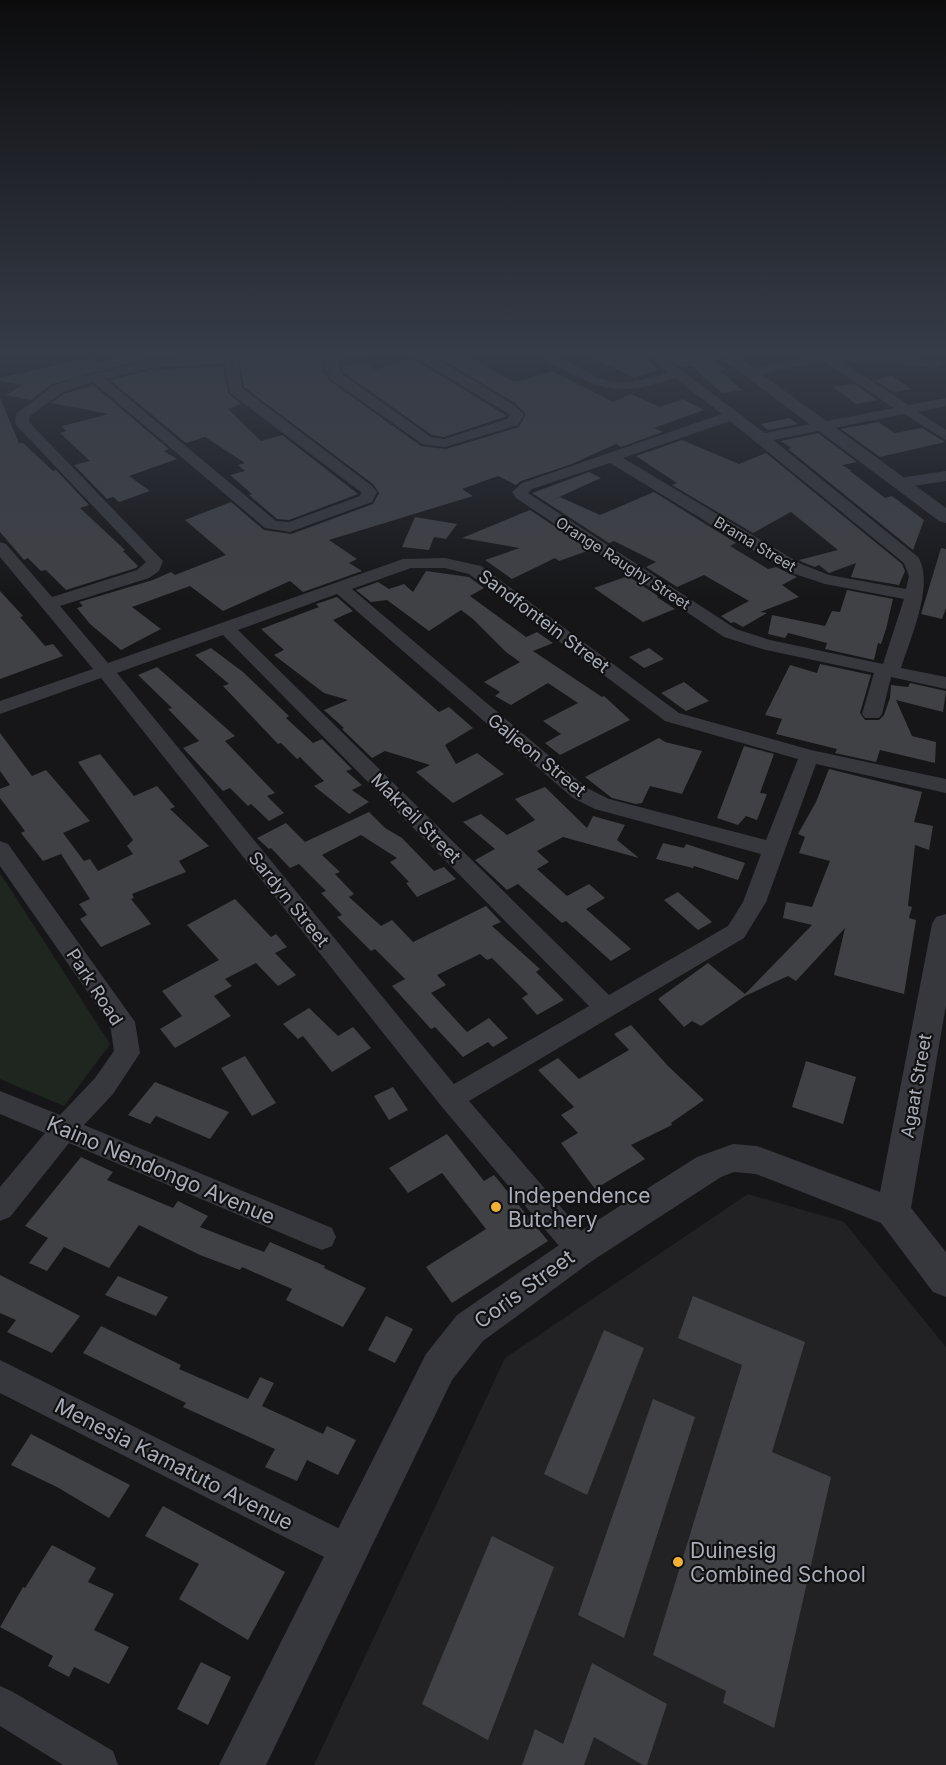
<svg xmlns="http://www.w3.org/2000/svg" width="946" height="1765" viewBox="0 0 946 1765" font-family="Inter,sans-serif">
	<rect width="100%" height="100%" fill="#161618"/>
	<!-- built -->
	<path fill="#222225" d="M748 1194 844 1222 946 1347V1765H314L505 1358Z"/>
	<!-- green -->
	<path fill="#1e261f" d="M0 873 110 1044 64 1106 0 1079Z"/>
	<!-- building -->
	<g fill="#404145">
		<path d="M139 351 150 358 52 384 31 400 6 395 22 385 0 381V378L69 362 91 358 98 363Z"/>
		<path d="M154 351H224L223 354 151 358Z"/>
		<path d="M241 351H307L306 357 323 356V371L330 381 421 446 427 447 446 449 519 427 526 414 515 403 431 353 436 351H459L510 380 517 382 552 371 613 402 631 394 660 407 683 399 704 410 654 428 663 432 621 447 616 444 572 464 521 481 516 485 498 476 462 489 473 496 329 540 357 559 349 563 362 571 303 592 290 581 223 611 190 586 132 607 161 629 121 650 90 624 77 608 83 606 79 602 153 580 171 572 175 575 226 555 185 520 231 502 264 530 291 534 373 504 379 493 373 484 244 387 239 360Z"/>
		<path d="M578 351H639L659 369 635 378Z"/>
		<path d="M659 351H710L720 360 714 361 726 370 720 371 742 390 722 393 692 366 681 368Z"/>
		<path d="M408 359 417 361 507 416 444 437 432 435 344 373 342 367 365 362 375 370Z"/>
		<path d="M223 366 228 393 241 404 228 409 261 441 282 435 358 494 289 520 277 519 249 495 252 494 230 475 245 471 238 465 245 463 205 437 186 443 110 380 150 370Z"/>
		<path d="M892 376 911 389 894 392 874 380Z"/>
		<path d="M854 384 878 400 856 404 833 387Z"/>
		<path d="M93 385 169 449 164 451 177 459 129 476 150 491 119 502 113 497 107 499 74 465 90 461 60 433 66 431 62 426 109 414 51 403 64 394Z"/>
		<path d="M0 398 19 443H23L53 471 56 470 89 505 80 508 125 550 123 551 138 566 136 568 66 590 46 570 41 571 28 558 24 560 0 532Z"/>
		<path d="M789 418 798 424 768 430 761 424Z"/>
		<path d="M878 422 895 433 922 428 945 442 880 457 841 429Z"/>
		<path d="M818 433 857 462 842 465 852 471H850L885 498 892 496 924 520 913 550 788 449 791 448 781 441Z"/>
		<path d="M682 440 739 464 766 453 902 564 905 571 899 585 851 577 856 563 829 573 819 565 815 567 802 562 799 560 838 550 791 512 753 533 672 485 677 483 636 456Z"/>
		<path d="M589 472 601 478 548 502 560 497 600 515 654 492 736 543 730 546 768 569 776 567 797 577 782 585 799 597 760 612 767 613 743 627 734 622 731 623 721 616 749 601 704 575 677 587 646 567 656 562 614 541 609 543 532 493Z"/>
		<path d="M530 510 590 550 559 561 555 558 512 579 485 560 520 548 462 538Z"/>
		<path d="M415 517 457 524 446 539 434 537 429 550 402 547Z"/>
		<path d="M941 548 946 549V608L942 619 921 614Z"/>
		<path d="M426 571 469 577 484 588 470 596 526 637 537 632 553 643 533 651 602 697 604 696 630 720 560 755 545 743 561 734 543 721 578 703 548 683 511 705 495 696 500 692 484 682 520 662 506 652 473 619 461 610 429 631 387 600 371 602 356 590 378 582 389 589 404 584 413 592Z"/>
		<path d="M628 576 658 596 657 597 675 609 643 622 594 588Z"/>
		<path d="M847 590 893 599 886 629 881 644 878 643 874 660 825 649 827 643 788 633 785 638 768 634 772 615 825 626 832 611 840 612Z"/>
		<path d="M0 591 23 616 20 617 45 646 53 644 63 656 0 679Z"/>
		<path d="M337 597 353 611 333 620 439 712 449 707 473 728 445 745 456 764 477 753 504 774 453 803 416 772 430 765 385 751 372 758 342 729 344 728 324 710 348 700 324 693 274 655 284 650 261 629 319 607 316 604Z"/>
		<path d="M211 648 243 672 289 716 286 718 313 743 322 739 352 769 346 771 362 785 352 790 369 802 349 814 314 786 324 781 300 757 297 759 281 743 278 744 223 686 229 684 195 655Z"/>
		<path d="M649 648 664 659 644 668 629 657Z"/>
		<path d="M820 664 871 675 860 713 865 720H879L884 715 890 698 891 685 908 687 910 683 946 691 943 712 896 700 912 736 936 742 935 763 880 750 876 762 835 753 837 749 776 734 782 719 765 715 790 665 817 673Z"/>
		<path d="M157 667 235 736 225 741 275 793 267 796 284 813 269 821 251 804 248 806 230 788 223 791 183 748 199 741 168 709 172 708 138 675Z"/>
		<path d="M684 682 709 701 686 711 661 693Z"/>
		<path d="M0 733 32 776 46 770 90 821 63 833 84 861 90 859 98 871 133 854 127 846 133 840 78 762 100 754 134 796 157 786 175 807 170 809 209 846 179 861 186 872 132 894 134 898 131 899 151 924 101 947 80 919 87 915 79 904 90 899 61 854 43 861 21 833 25 831 0 798V789L10 785 0 771Z"/>
		<path d="M659 738 665 742 702 751 682 794 650 786 642 803 636 804 612 798 585 777Z"/>
		<path d="M744 746 774 754 760 793 767 794 757 820 746 816 738 825 717 818Z"/>
		<path d="M829 769 922 792 914 822 933 826 929 850 915 845 908 906 912 907 909 918 916 920 904 994 834 975 845 928 796 981 788 976 745 996 701 1026 692 1021 684 1027 658 999 708 963 745 994 812 925 783 918 786 902 812 907 830 861 799 853 805 837 798 834 816 802Z"/>
		<path d="M545 787 587 828 593 816 625 825 617 840 639 858 563 837 537 851 549 862 537 869 567 896 589 884 605 898 586 909 631 949 611 961 566 921 562 923 518 884 507 890 475 860 495 849 463 822 481 814 507 835 535 820 515 799Z"/>
		<path d="M369 812 385 828 402 838 434 871 444 867 456 879 417 897 406 883 409 882 390 862 397 858 361 835 322 855 340 872 335 874 354 894 349 897 381 926 392 920 413 942 486 906 501 922 492 926 540 969 536 972 564 1000 537 1015 522 998 528 994 492 958 487 960 480 954 437 975 446 985 431 993 467 1032 489 1018 508 1038 493 1047 488 1042 463 1057 435 1027 431 1029 392 986 405 979 375 949 371 951 337 917 342 915 321 893 326 891 299 864 290 868 271 848 269 849 257 838 286 823 305 842Z"/>
		<path d="M663 843 684 848 686 844 745 863 738 880 694 866 693 868 656 859Z"/>
		<path d="M678 892 712 922 698 930 664 900Z"/>
		<path d="M235 899 271 937 276 934 287 947 275 953 296 975 278 986 256 963 225 979 232 986 214 996 231 1016 175 1048 160 1029 182 1016 162 991 219 960 187 925Z"/>
		<path d="M309 1008 338 1036 353 1027 371 1048 332 1072 303 1036 298 1039 283 1024Z"/>
		<path d="M631 1025 668 1066 704 1100 671 1123 672 1125 631 1145 645 1159 595 1189 561 1143 578 1133 561 1115 574 1107 538 1070 558 1058 579 1079 629 1050 614 1034Z"/>
		<path d="M245 1056 276 1103 252 1116 221 1068Z"/>
		<path d="M806 1061 856 1077 843 1124 792 1107Z"/>
		<path d="M155 1082 229 1112 210 1139 156 1116 150 1124 128 1115Z"/>
		<path d="M393 1087 408 1110 389 1120 374 1096Z"/>
		<path d="M447 1134 484 1181 494 1175 548 1241 452 1303 426 1267 486 1229 442 1173 408 1193 389 1168Z"/>
		<path d="M81 1157 113 1172 107 1180 173 1208 178 1201 208 1216 200 1227 264 1252 270 1242 325 1266 324 1268 366 1288 343 1327 286 1300 292 1289 242 1267 240 1270 200 1255 139 1225 109 1268 64 1247 47 1271 29 1263 48 1238 25 1226Z"/>
		<path d="M0 1275 80 1316 52 1353 7 1332 16 1320 0 1313Z"/>
		<path d="M118 1276 168 1297 156 1316 105 1295Z"/>
		<path d="M693 1296 805 1342 772 1452 831 1477 774 1728 723 1703 726 1691 653 1655 742 1365 678 1338Z"/>
		<path d="M386 1316 413 1329 395 1363 368 1350Z"/>
		<path d="M101 1326 181 1365 179 1369 248 1399 260 1377 274 1383 262 1406 323 1434 327 1426 356 1440 338 1475 307 1460 297 1481 265 1467 275 1449 183 1407 186 1403 83 1353Z"/>
		<path d="M604 1330 644 1348 587 1495 544 1474Z"/>
		<path d="M653 1399 695 1417 624 1638 578 1615Z"/>
		<path d="M31 1434 130 1485 109 1518 57 1487 11 1465Z"/>
		<path d="M163 1506 285 1572 248 1640 179 1599 199 1564 145 1536Z"/>
		<path d="M492 1536 554 1567 488 1740 422 1704Z"/>
		<path d="M52 1545 96 1568 88 1582 114 1594 94 1630 129 1647 109 1684 74 1667 69 1677 48 1666 53 1656 0 1627 23 1587 25 1588Z"/>
		<path d="M201 1662 231 1677 208 1725 177 1709Z"/>
		<path d="M592 1663 667 1704 647 1765H643L594 1737 584 1765H522L535 1729 563 1744Z"/>
	</g>
	<g fill="none" stroke-linecap="round" stroke-linejoin="round">
		<!-- minor -->
		<g fill="#37383d" fill-rule="evenodd">
			<path d="M227 351H239L237 360 242 388 372 486 377 492 372 502 290 532 265 528 93 382 63 392 30 416 29 422 163 561 159 571 149 578 60 606 108 663 403 559 445 558 481 566 679 713 811 750 946 779V793L816 764 766 902 744 938 469 1101 590 1241 595 1250 590 1259 580 1263 570 1259 442 1107 101 678 0 714V701L93 669 0 557V542L6 544 52 597 137 570 146 562 17 426 15 423 16 414 53 386 73 379 150 360 225 356ZM225 364 230 393 361 492 360 496 289 522 276 521 105 379 150 368ZM411 568H445L469 574 665 721 798 759 766 840 609 799 587 788 352 589ZM337 594 573 798 595 809 761 854 743 902 728 926 609 995 238 630ZM223 635 589 1006 454 1084 117 673Z"/>
			<path d="M326 351H418L427 353 514 405 524 414 518 425 445 447 427 445 422 444 331 379 324 364ZM403 356 418 359 504 411 510 415 507 419 444 439 431 437 342 374 338 359Z"/>
			<path d="M533 351C565 351 585 378 616 382 634 384 651 377 667 372L641 351H655L765 433 894 408 824 361 750 377 745 376 743 373 745 370 822 354 823 351 870 353 942 361 944 364 937 368 870 361H841L909 405 946 398V406L918 412 946 430V440L904 414 773 440 918 557C935 584 910 639 901 668L946 677V689L891 677 882 714 879 718H865L862 714 874 673 766 650 724 637 516 498 512 492 522 483 722 414 675 378C625 394 607 394 560 368 551 363 540 358 533 351ZM730 421 904 563 909 576 906 589 829 575 801 564 623 458ZM610 463 789 572 825 584 904 599 883 664 770 640 736 629 528 493 532 489Z"/>
			<path d="M946 471V481L900 488 892 483 900 478Z"/>
			<path d="M0 841 8 844 135 1022 140 1053 113 1094 84 1125 332 1228 336 1237 332 1246 322 1250 312 1246 69 1143 10 1217 0 1221V1187L45 1133 0 1114V1091L60 1115 95 1078 114 1051 110 1024 0 866Z"/>
			<path d="M0 1360 360 1539 365 1551 360 1563 348 1568 336 1563 0 1393Z"/>
			<path d="M0 1686 13 1692 113 1751 118 1765H63L0 1726Z"/>
		</g>
		<!-- tertiary -->
		<g fill="#37383d" fill-rule="evenodd">
			<path d="M712 351H730L946 508V523L939 521Z"/>
			<path d="M946 914V1005L911 1208 946 1252V1297L933 1292 881 1223 756 1174 734 1172 721 1177 592 1261 483 1341 452 1380 266 1765H219L426 1354 457 1315 568 1239 697 1157 733 1144 757 1146 880 1192 932 924 936 917Z"/>
		</g>
	</g>
	<!-- sky -->
	<linearGradient id="sky" x2="0" y2="1"><stop stop-color="#0c0c0d"/><stop offset="0.59" stop-color="#363c48"/><stop offset="1" stop-color="#363c48" stop-opacity="0"/></linearGradient>
	<rect width="946" height="598" fill="url(#sky)"/>
	<!-- markers -->
	<g fill="#f2b134" stroke="#111113" stroke-width="2">
		<circle cx="496" cy="1207" r="6"/>
		<circle cx="678" cy="1562" r="6"/>
	</g>
	<g text-anchor="middle" dominant-baseline="central" stroke-width="4.5" stroke-linejoin="round" paint-order="stroke">
		<!-- far-street labels -->
		<g font-size="15" fill="#a8adb8" stroke="#111113">
			<text transform="translate(755 544) rotate(31)">Brama Street</text>
			<text transform="translate(623 563) rotate(33)">Orange Raughy Street</text>
		</g>
		<!-- street labels -->
		<g font-size="18" fill="#a8adb8" stroke="#111113">
			<text transform="translate(544 621) rotate(37)">Sandfontein Street</text>
			<text transform="translate(537 755) rotate(39)">Galjeon Street</text>
			<text transform="translate(416 818) rotate(45)">Makreil Street</text>
			<text transform="translate(289 899) rotate(51)">Sardyn Street</text>
			<text transform="translate(95 987) rotate(57)">Park Road</text>
			<text transform="translate(916 1086) rotate(-80)">Agaat Street</text>
		</g>
		<!-- near-street labels -->
		<g font-size="21" fill="#a8adb8" stroke="#111113">
			<text transform="translate(161 1170) rotate(23)">Kaino Nendongo Avenue</text>
			<text transform="translate(524 1289) rotate(-36)">Coris Street</text>
			<text transform="translate(174 1464) rotate(27)">Menesia Kamatuto Avenue</text>
		</g>
		<!-- near-poi labels -->
		<g font-size="21" fill="#a8adb8" stroke="#111113" text-anchor="start">
			<text x="508" y="1195">Independence<tspan x="508" dy="24">Butchery</tspan></text>
			<text x="690" y="1550">Duinesig<tspan x="690" dy="24">Combined School</tspan></text>
		</g>
	</g>
</svg>
